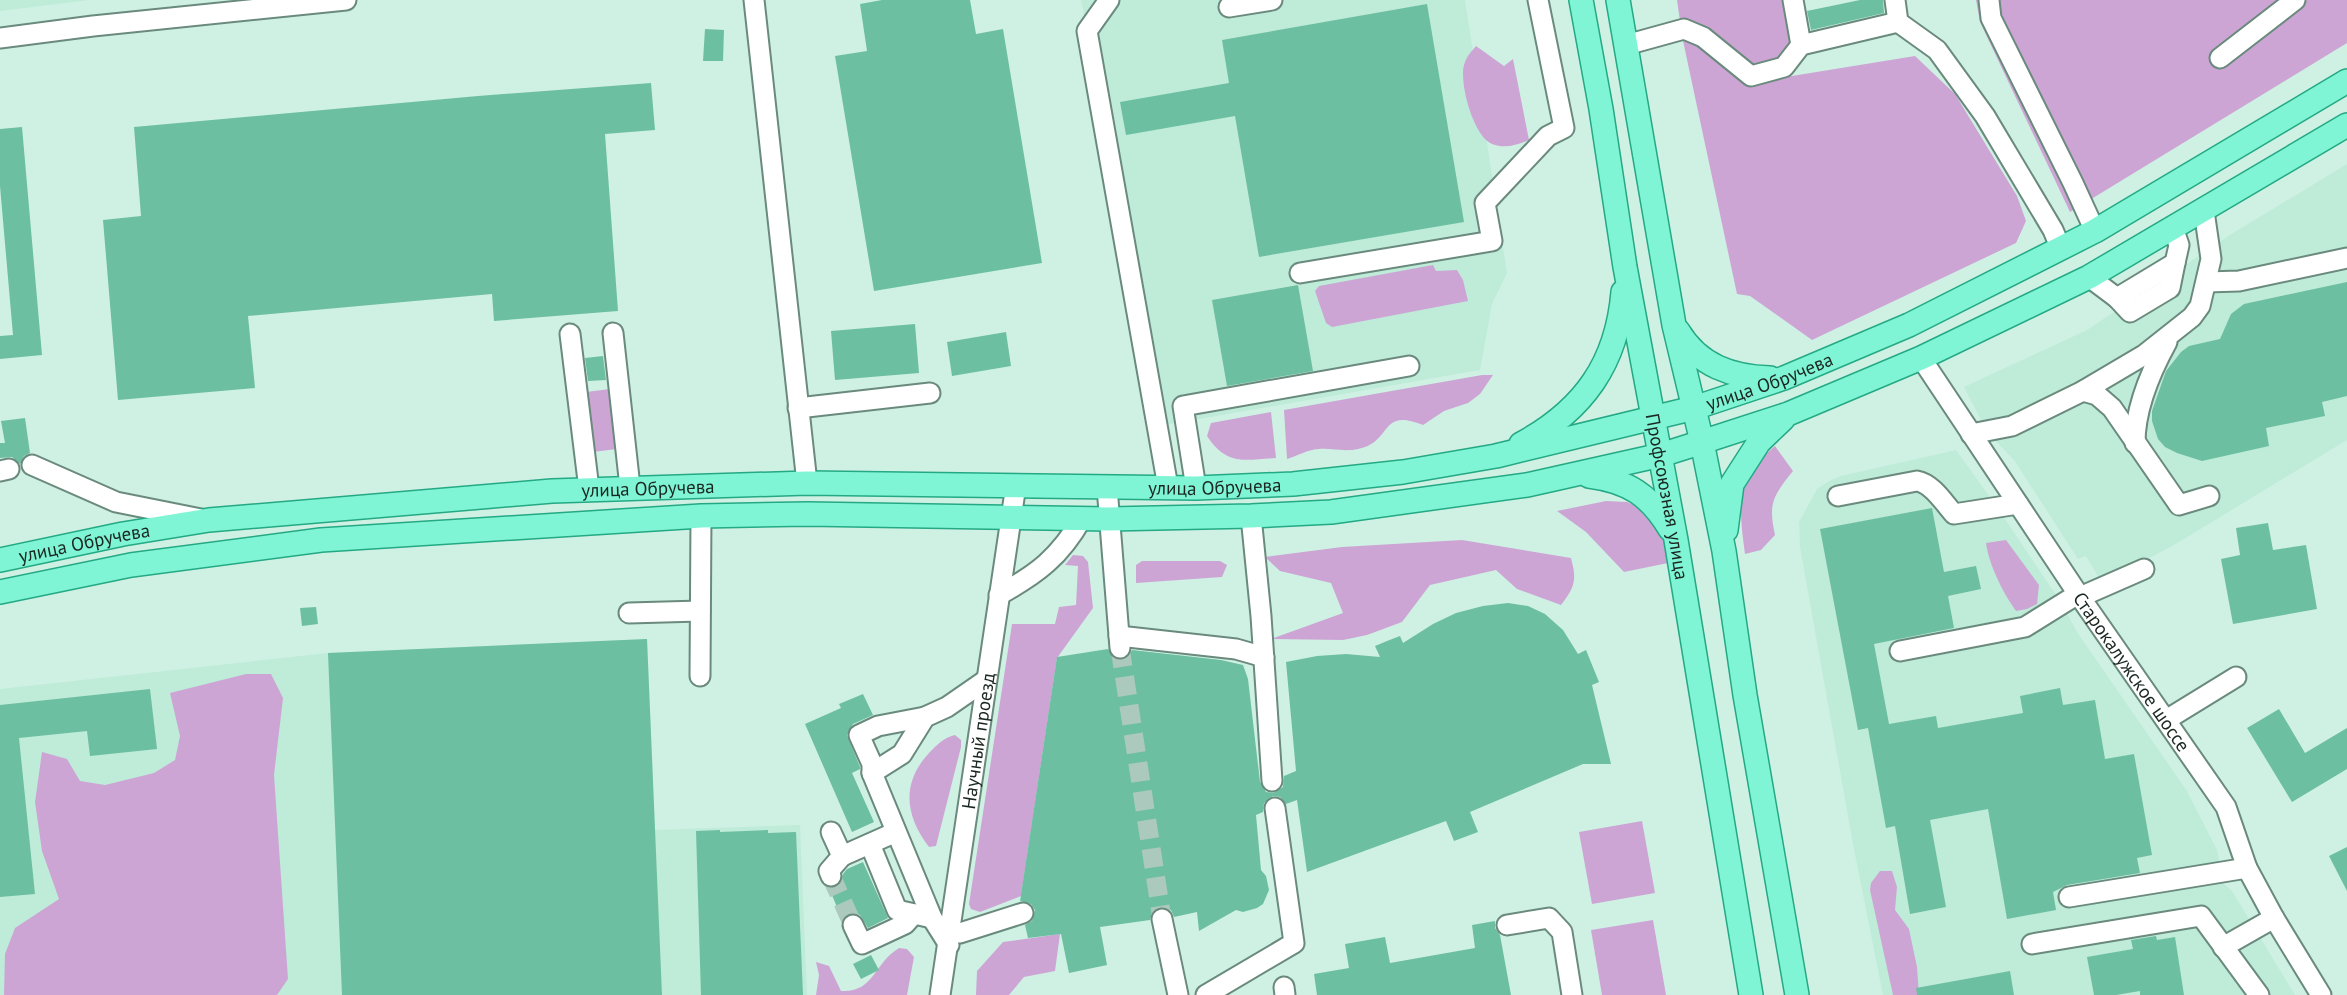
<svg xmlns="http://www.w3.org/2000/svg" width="2347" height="995" viewBox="0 0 2347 995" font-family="'PT Sans',sans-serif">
	<rect width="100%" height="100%" fill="#cff1e3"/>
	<!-- built -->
	<g fill="#bfebd9">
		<path d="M0 0H89L0 11Z"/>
		<path d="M1081 0H1465L1507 273 1492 304 1480 370 1165 425 1159 375Z"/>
		<path d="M2347 164V440L2174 545 2102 583 2086 556 2078 559 2014 460 1987 432 1964 387 2087 330 2233 233Z"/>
		<path d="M1956 450 1997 507 2062 604 2077 632 2187 791 2217 850 2224 884 2232 891 2295 995H1883L1853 844 1800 547 1799 522 1817 489 1829 481 1841 476Z"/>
		<path d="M647 639 655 830 800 825 807 995H0V689L328 653Z"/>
	</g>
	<!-- green -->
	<g fill="#cda5d5">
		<path d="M1677 0H1786L1792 41 1777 64 1755 67 1680 21Z"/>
		<path d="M1976 0H2347V43L2070 212 1980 22Z"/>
		<path d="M1682 36 1708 50 1748 83 1915 56 1955 94 2017 196 2026 221 2016 243 1812 340 1750 296 1737 294Z"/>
		<path d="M1476 46 1504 66 1513 59 1529 140C1517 145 1505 149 1492 144 1473 136 1459 82 1464 65 1466 57 1471 52 1476 46Z"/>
		<path d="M1433 265 1436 271 1457 270 1463 280 1468 301 1332 327 1326 323 1315 291 1319 286Z"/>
		<path d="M1482 375H1493L1480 394 1468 403 1444 411 1423 425C1379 407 1393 442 1358 449 1344 452 1332 448 1319 449 1309 449 1297 456 1287 459L1284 410Z"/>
		<path d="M610 389 617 449 593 452 586 392Z"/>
		<path d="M1271 412 1276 458C1244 460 1227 466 1207 436L1211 423Z"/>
		<path d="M1775 446 1793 471C1773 496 1768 503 1775 535L1761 550 1745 554C1739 507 1734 479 1775 446Z"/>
		<path d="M1606 501 1627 502 1639 507 1663 531 1668 563 1624 572 1586 532 1557 511Z"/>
		<path d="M1462 540 1571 558C1577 580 1575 587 1561 605L1517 589 1496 570 1430 585 1402 622 1367 635 1343 640 1271 639 1343 613 1331 583 1280 571 1265 557 1342 547Z"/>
		<path d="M2006 540 2039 585 2037 604 2027 609 2016 611C2003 593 1989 565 1986 543Z"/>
		<path d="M1073 555 1083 556 1088 562 1093 608 1057 658 1021 896 980 912 971 909 969 904 1012 624H1055L1059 607 1076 605 1078 566 1065 565Z"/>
		<path d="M1142 561H1220L1227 565 1222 577 1136 583V565Z"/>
		<path d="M246 674H271L283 698 274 775 288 979 277 995H4L5 954 15 928 59 899 42 851 35 802 42 752 67 759 80 781 105 785 154 773 175 760 180 736 170 693Z"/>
		<path d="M955 735 961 740V747L936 846 929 847C905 816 901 783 929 753 938 744 943 738 955 735Z"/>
		<path d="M1642 821 1655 893 1592 904 1579 832Z"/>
		<path d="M1880 871H1892L1897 887 1895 910 1909 929 1917 967 1919 995H1893L1870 890 1871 883Z"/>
		<path d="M1653 920 1666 995H1602L1591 930Z"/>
		<path d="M1060 934 1055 971 1024 977 1009 995H976L977 971 1003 942Z"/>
		<path d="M899 948 907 949 914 957 907 995H816L819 975 816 962 829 966 841 991C874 993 874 963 899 948Z"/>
	</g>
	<!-- building -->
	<g fill="#6dbfa1">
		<path d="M882 0H970L976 34 1003 29 1042 263 874 291 835 56 867 51 860 4Z"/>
		<path d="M1860 0H1883L1884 13 1811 30 1807 11Z"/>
		<path d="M1427 4 1464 222 1259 257 1235 116 1126 135 1120 102 1229 83 1222 40Z"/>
		<path d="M705 29 724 30 723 61H703Z"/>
		<path d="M651 83 655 130 605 134 618 311 494 321 492 294 248 316 255 388 118 400 103 220 141 216 134 127 478 96Z"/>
		<path d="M22 127 42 355 0 359V336L13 335 0 186V129Z"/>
		<path d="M2347 282V396L2322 402 2325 416 2266 428 2269 446 2202 461 2177 453 2165 447 2158 439 2152 421V411L2166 371 2181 352 2189 346 2220 339 2231 314 2244 304Z"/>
		<path d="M1298 285 1313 371 1227 386 1212 300Z"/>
		<path d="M915 324 919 373 835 380 831 331Z"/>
		<path d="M1006 332 1011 366 952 376 947 342Z"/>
		<path d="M603 356 606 380 588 381 585 358Z"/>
		<path d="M25 418 30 453 24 456 20 464 12 457 0 458V443H5L1 421Z"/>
		<path d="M1932 508 1944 572 1976 566 1981 589 1948 596 1954 628 1874 644 1889 724 1936 716 1938 728 2023 713 2020 696 2060 688 2063 705 2095 700 2105 759 2134 754 2152 855 2137 858 2140 873 2067 885 2053 892 2056 910 2007 919 1988 809 1930 820 1946 907 1910 914 1895 826 1886 828 1868 728 1858 730 1820 529Z"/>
		<path d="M2268 523 2273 550 2306 545 2317 609 2233 624 2221 559 2240 555 2236 528Z"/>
		<path d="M1508 603 1528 606 1545 614 1563 630 1578 654 1586 650 1599 682 1592 685 1611 764H1583L1470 812 1478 832 1454 841 1446 821 1307 872 1297 800 1286 804 1280 797 1273 796 1264 803 1263 812 1256 815 1261 870 1266 876 1269 890 1263 904 1257 908 1243 912 1236 910 1199 931 1197 912 1174 917 1171 910 1160 907 1153 910 1150 920 1100 927 1107 965 1069 973 1061 934 1028 938 1025 925 1032 921 1035 910 1031 904 1020 901 1057 657 1108 649 1114 659 1122 660 1127 658 1132 650 1221 660 1243 665 1248 679 1260 782 1266 792 1273 793 1283 787 1284 776 1296 771 1286 662 1317 656 1346 654 1380 657 1375 646 1387 641 1400 636 1403 643 1433 624 1456 613 1483 606Z"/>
		<path d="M316 607 318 624 302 626 300 608Z"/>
		<path d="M647 639 662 995H342L328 653Z"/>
		<path d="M150 689 157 749 90 756 87 731 19 738 35 894 0 897V705Z"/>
		<path d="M863 694 873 715 853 724 847 735 860 767V769L852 773 874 822 852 832 805 724 841 708 839 704Z"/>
		<path d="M2279 709 2305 753 2347 728V769L2292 802 2247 728Z"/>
		<path d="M720 830V832L768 830V833L796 832 803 995H701L696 831Z"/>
		<path d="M2347 847V891L2329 856Z"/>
		<path d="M863 862 888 918 868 928 860 915 855 913 847 914 842 919 829 888 840 884 843 874 847 869Z"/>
		<path d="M1495 921V928L1500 935 1511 995H1317L1314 974 1349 968 1345 944 1385 937 1390 963 1475 948 1472 925Z"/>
		<path d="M2156 936 2157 940 2175 937 2184 995H2140V991L2116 995H2094L2087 957 2133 949 2131 940Z"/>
		<path d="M871 955 879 970 861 979 853 964Z"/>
		<path d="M2010 971 2014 995H1917L1916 988Z"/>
	</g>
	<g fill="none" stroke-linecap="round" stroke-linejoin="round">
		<!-- minor-tunnel -->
		<g stroke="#abc9bc" stroke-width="19" stroke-dasharray="19 10" stroke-linecap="butt">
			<path d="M1120 648 1162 919"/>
			<path d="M831 876 853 925"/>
		</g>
		<!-- minor casing -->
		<g stroke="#6a8a7d" stroke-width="23">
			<g id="minor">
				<path d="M754 0 807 483"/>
				<path d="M1109 0 1087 31 1168 487"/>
				<path d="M1793 0 1801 45"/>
				<path d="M1895 0 1898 22 1937 50 1985 116 2053 230 2061 249"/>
				<path d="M1989 0 1991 18 2073 183 2095 231"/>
				<path d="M1229 7 1272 0"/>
				<path d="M0 38 93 26 346 0"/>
				<path d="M1626 45 1684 29 1703 37 1751 76 1784 67 1801 45 1898 22"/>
				<path d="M2220 58 2295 0"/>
				<path d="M1300 273 1492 241 1485 203 1548 136 1564 128 1538 0"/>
				<path d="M2089 277 2117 298 2175 263 2179 245 2173 228"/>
				<path d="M2207 282 2239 281 2347 258"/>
				<path d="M2117 298 2130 312 2170 288 2175 263"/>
				<path d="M613 333 630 487"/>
				<path d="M570 334 589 489"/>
				<path id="s1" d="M1921 358 2080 597 2226 807 2247 868 2274 918 2321 995"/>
				<path d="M2083 391 2097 395 2112 408 2179 505 2209 496"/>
				<path d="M798 408 930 393"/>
				<path d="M1971 434 2012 426 2083 391 2144 355 2192 317 2200 306 2211 259 2204 211"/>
				<path d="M2135 443C2135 408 2150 373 2167 342"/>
				<path d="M32 465 116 502 201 519"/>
				<path d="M0 471 9 469"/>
				<path d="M1107 487 1120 648"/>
				<path d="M1196 488 1183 406 1409 366"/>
				<path d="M1838 496 1917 481C1933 484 1944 503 1954 514L2018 504"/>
				<path d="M1251 516 1261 616 1272 781"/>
				<path d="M999 595C1037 574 1060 557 1082 518"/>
				<path d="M2080 597 2144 569"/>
				<path d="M629 613 700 611"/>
				<path d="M1119 636 1236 649 1264 657"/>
				<path d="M1900 651 2025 627 2078 594"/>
				<path d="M700 676 701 516"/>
				<path d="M2166 720 2236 677"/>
				<path d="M872 773V764L859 735 878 726 925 717"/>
				<path d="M831 832 842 856 896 832"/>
				<path d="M870 844 897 910 932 918"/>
				<path d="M831 876 829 871 842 856"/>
				<path d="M2069 897 2247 868"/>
				<path d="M1162 919 1178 995"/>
				<path d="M853 925 862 944 905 924 914 914"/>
				<path d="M1507 925 1549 918 1562 932 1572 995"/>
				<path d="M951 933H960L1023 913"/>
				<path d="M2032 944 2201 916 2259 995"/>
				<path d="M949 945 932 918 872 773 902 754 925 717 947 707 986 680"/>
				<path d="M2223 947 2274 918"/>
				<path d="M1284 987 1285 995"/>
				<path id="s2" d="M940 995 1016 485"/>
				<path d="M1206 995 1294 943 1275 808"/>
			</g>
		</g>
		<!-- major casing -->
		<g stroke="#24a984" stroke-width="26">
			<g id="major">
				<path id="s3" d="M1581 0 1601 109 1625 267 1676 540 1751 995"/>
				<path d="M1618 0 1674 325 1702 442 1724 551 1745 695 1797 995"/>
				<path d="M1678 331C1699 366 1732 377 1770 378"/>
				<path d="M1521 444C1584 410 1617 363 1623 292"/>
				<path d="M1589 476C1628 481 1650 495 1670 529"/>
				<path d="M1726 530 1732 484 1759 442 1783 419"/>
				<path id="s4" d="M0 560 123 534 209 520 552 491 807 483 1196 488 1293 484 1403 472 1496 456 1694 408 1784 378 1909 325 2095 231 2347 81"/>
				<path d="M0 592 131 565 321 540 701 516 808 514 1109 519 1251 516 1331 512 1527 485 1661 455 1702 442 1788 414 1921 358 2089 277 2347 125"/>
			</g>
		</g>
		<!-- minor -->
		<use href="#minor" stroke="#fff" stroke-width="19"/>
		<!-- major -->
		<use href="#major" stroke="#7ff5d5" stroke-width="23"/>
	</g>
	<g text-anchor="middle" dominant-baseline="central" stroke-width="5" stroke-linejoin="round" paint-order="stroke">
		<!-- street labels -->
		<g font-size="19" fill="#1a2721" stroke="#dcfff0">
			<text stroke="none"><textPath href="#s4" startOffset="1787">улица Обручева</textPath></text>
			<text stroke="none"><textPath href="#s4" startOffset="1220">улица Обручева</textPath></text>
			<text stroke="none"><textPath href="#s4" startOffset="653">улица Обручева</textPath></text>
			<text stroke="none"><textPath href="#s3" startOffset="504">Профсоюзная улица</textPath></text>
			<text stroke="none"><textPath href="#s4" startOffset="86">улица Обручева</textPath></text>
			<text stroke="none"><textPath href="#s1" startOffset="378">Старокалужское шоссе</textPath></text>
			<text stroke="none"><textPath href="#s2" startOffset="257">Научный проезд</textPath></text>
		</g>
	</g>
</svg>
